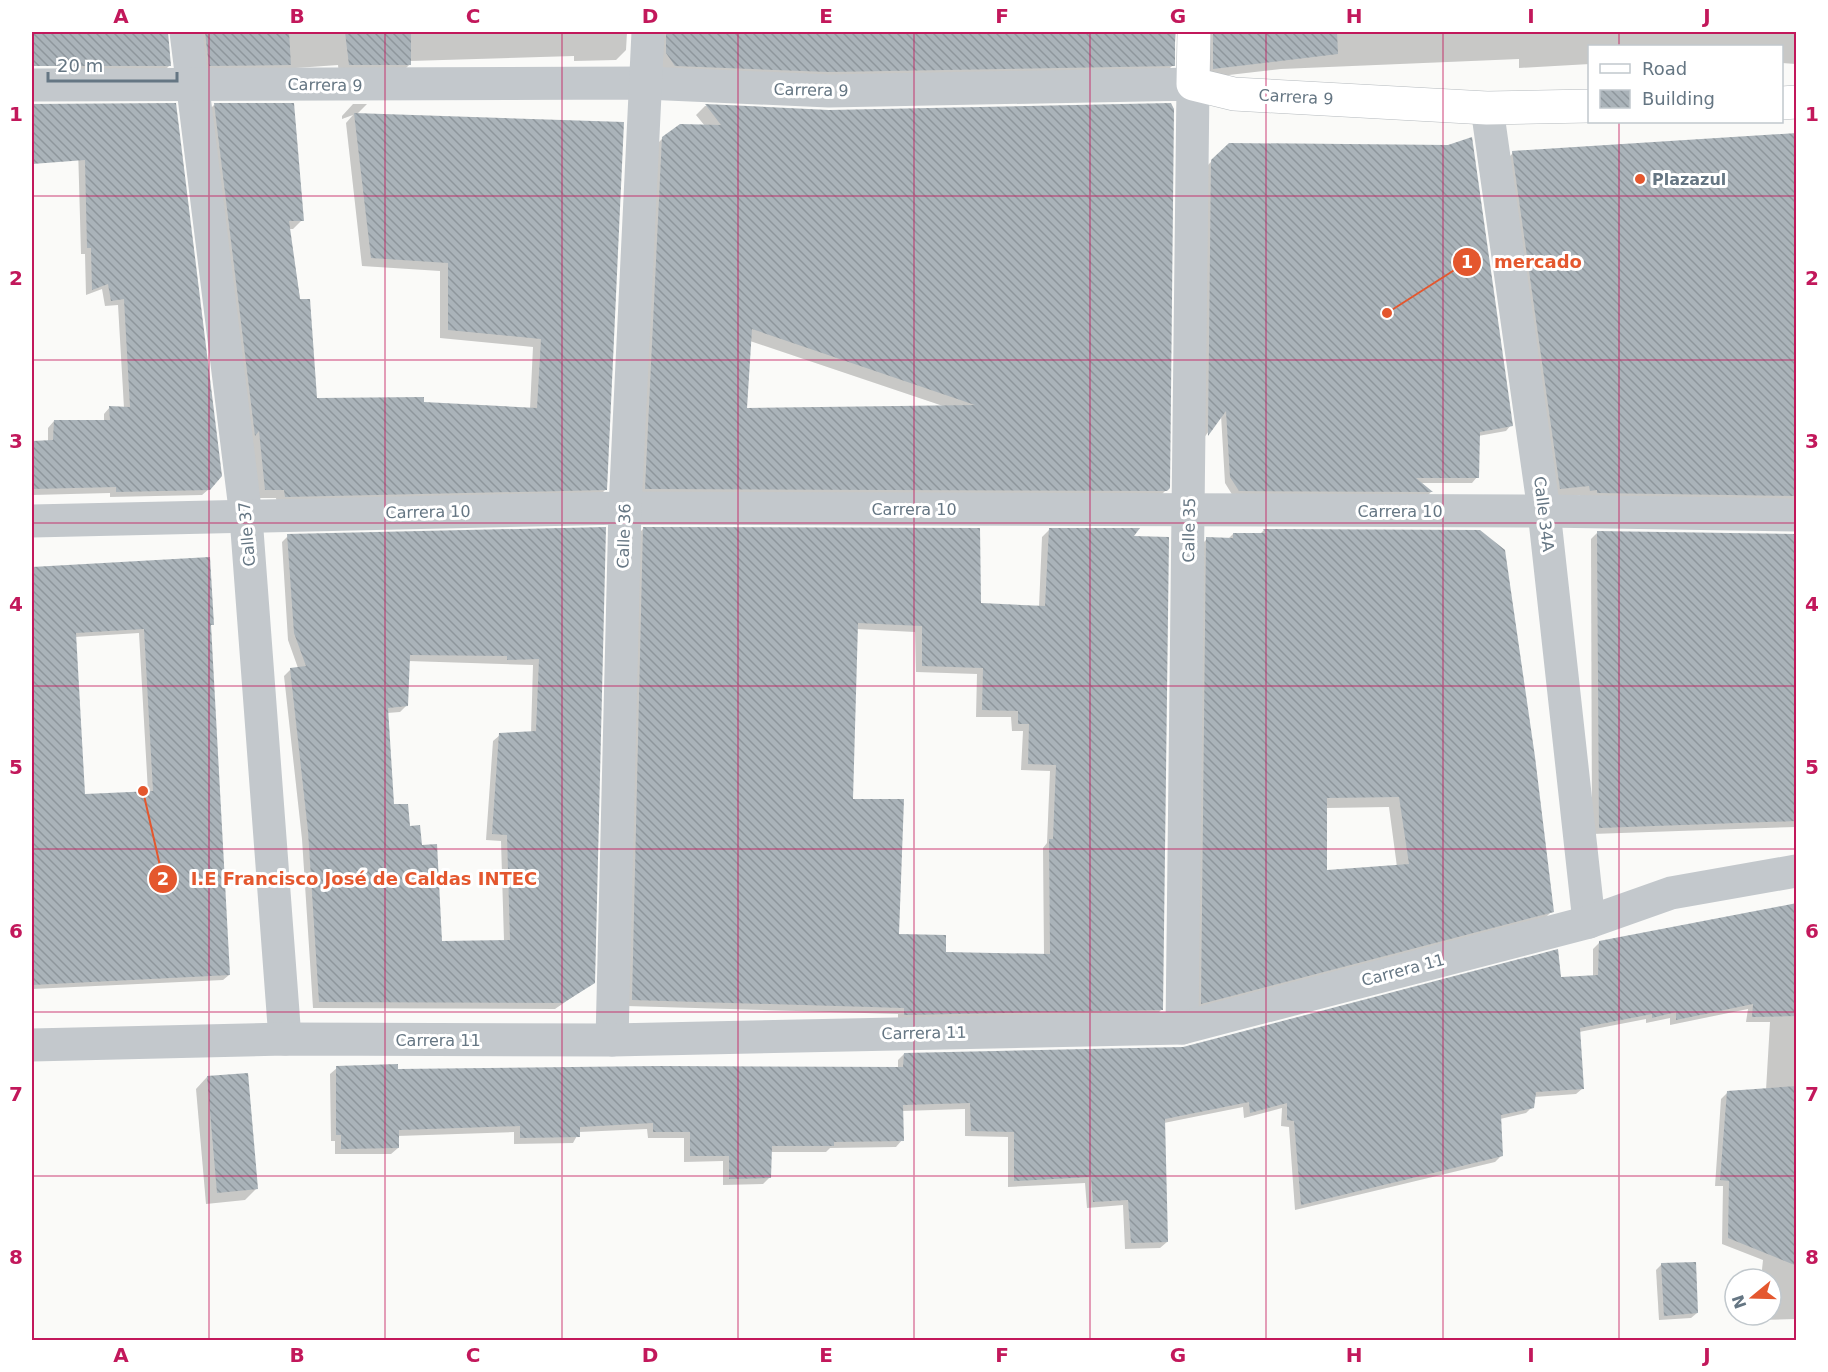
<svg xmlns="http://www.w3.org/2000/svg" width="1828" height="1372" viewBox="0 0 1828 1372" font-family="'DejaVu Sans',sans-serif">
	<defs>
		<pattern id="building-back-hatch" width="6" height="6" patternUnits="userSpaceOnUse" patternTransform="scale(1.5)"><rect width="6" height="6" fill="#aab3b9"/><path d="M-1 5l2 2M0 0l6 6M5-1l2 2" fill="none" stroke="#8e969c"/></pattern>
	</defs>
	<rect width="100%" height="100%" fill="#fafaf8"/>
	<!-- shadow -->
	<g fill="#0003" fill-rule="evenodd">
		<path d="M72 32H167L170 65 160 75H73Z"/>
		<path d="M192 32H627L626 50 616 60 574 61V56L410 61V64L400 74H339L338 65 200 75Z"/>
		<path d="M654 32H1176L1173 65 1163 75H665L657 63Z"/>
		<path d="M1199 32H1796V64L1782 63V46H1590V64L1519 68V59L1281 69 1203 78Z"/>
		<path d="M353 104H367L357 114 623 124 606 489 597 498 277 505 276 498H257L206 113 214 105 302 220 293 229H289L316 400 530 409 533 347 440 338V271L362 266 346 123 353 115 342 119V116Z"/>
		<path d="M705 106 829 111 1166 490 1156 500 636 498 653 148 663 138 705 126 696 115ZM750 341 943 406 745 410Z"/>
		<path d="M77 111 209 489 202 495 110 497V493L32 495V443L48 442V428L54 421H104V414L110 407 124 408 118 305 105 306 102 289 86 295 85 254H81Z"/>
		<path d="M1796 134V509L1580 500V495L1550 498 1503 163 1513 153Z"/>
		<path d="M1229 144 1511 425 1506 431 1478 436 1477 477 1472 483H1420L1431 492 1426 497 1233 496 1225 483 1221 415 1203 439 1206 167Z"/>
		<path d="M644 528 980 605 1039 607 1042 537 1049 530 1131 537 1162 1009 1155 1016 898 1021V1014L626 1006 637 535ZM856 629 915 632 916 672 977 674 976 717H1011L1012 731H1023L1021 770 1050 771 1047 843 1043 848 1044 955 944 953 897 935 852 800Z"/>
		<path d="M604 529 593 983 555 1009 313 1008 302 839 284 676 291 669 298 668 288 640 282 542 288 536ZM408 661 533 665 531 733 500 735 493 741 486 840 501 841 504 941 440 943 420 846 393 806 387 713 400 712 407 705Z"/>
		<path d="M1264 530 1479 531 1552 911 1541 922 1191 1013 1196 550 1207 539H1228L1233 534H1260ZM1389 807 1397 867 1326 872V808Z"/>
		<path d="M1598 532 1796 539V827L1592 834 1591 539Z"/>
		<path d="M209 559 212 624 209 627 229 975 223 980 32 989V570ZM139 633 148 792 84 796 75 637Z"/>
		<path d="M1796 905V1319L1758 1320 1759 1315H1771V1279H1761L1763 1260 1722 1244 1723 1186H1715L1721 1099 1728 1092 1766 1090 1770 1022H1746L1748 1009 1670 1025V1018L1646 1023V1019L1579 1032 1583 1088 1576 1094 1534 1097 1532 1107 1526 1113 1500 1119 1501 1156 1495 1162 1295 1210 1289 1127 1281 1126 1282 1108 1244 1118 1243 1107 1164 1123 1167 1242 1160 1248 1125 1249 1123 1205 1087 1208 1085 1183 1008 1187V1137L965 1136V1109L902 1111V1140L896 1147 830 1148 826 1152H770L769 1178 763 1184 723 1185V1161L684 1162V1138H648L647 1129 579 1132 573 1143 514 1144V1132L397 1136 398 1148 391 1154H335V1141H331L330 1074 337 1068 396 1071 898 1069V1060L904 1054 1187 1048 1560 979 1593 977V949L1599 943Z"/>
		<path d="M207 1077 256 1189 245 1200 206 1204 196 1089Z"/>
		<path d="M1661 1265 1697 1313 1691 1318 1659 1320 1656 1270Z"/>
	</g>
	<!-- building -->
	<g fill="url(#building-back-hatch)" fill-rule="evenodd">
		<path d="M32 32H168L171 66H32Z"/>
		<path d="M205 32H289L291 65 209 66Z"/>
		<path d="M345 32H411V65H349Z"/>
		<path d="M666 32H1175V66L829 72 675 66 666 53Z"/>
		<path d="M1213 32H1337L1338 54 1213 69Z"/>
		<path d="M176 103 222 476 210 490 116 492V487L32 489V441L53 440 54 420H110L109 406 130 407 124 299 111 301 108 284 92 290 91 248H87L85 160 32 164V104Z"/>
		<path d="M214 103H294L304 221H289L300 299H310L317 398 424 397V402L537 408 541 339 448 330V263L371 258 354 113 624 122 607 490 285 497 284 490H265L259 431 255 436Z"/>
		<path d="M1171 103 1174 109 1170 488 1167 491 645 489 662 137 680 124 721 125 705 104 829 110ZM752 329 975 405 747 408Z"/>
		<path d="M1797 133V496L1597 493V490L1590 491 1589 486 1560 489 1512 151Z"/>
		<path d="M1472 137 1513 426 1480 432 1479 478H1416L1433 492 1239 491 1230 477 1226 411 1208 436 1211 160 1229 143 1448 145Z"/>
		<path d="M606 527 595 983 563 1003 319 1002 308 831 290 668 306 666 294 633 287 534ZM410 655 507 656V660L539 659 536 731 499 733 492 834 507 835 510 940 442 941 437 844 422 845 420 825 410 826 408 804H394L388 708 408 706Z"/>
		<path d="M643 527 980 528 981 603 1045 606 1049 528H1140L1134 536 1169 537 1163 1010 904 1015V1008L632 1000ZM858 623 922 626V666L983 668 982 710 1018 711V724H1029L1028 764 1056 765 1053 839H1049L1050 954 946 952V935L899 934 904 799H853Z"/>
		<path d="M1263 529 1480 530 1505 550 1535 757 1554 912 1201 1004 1206 537 1233 538V533H1266ZM1399 797 1409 864 1327 870V798Z"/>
		<path d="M1597 531 1797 534V821L1599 828Z"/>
		<path d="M210 557 214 625H211L230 975 32 985V567ZM144 629 153 791 85 794 76 633Z"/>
		<path d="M1797 903V1016L1752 1017 1753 1004 1676 1020V1012L1652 1018V1014L1580 1028 1584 1089 1536 1092 1534 1108 1501 1115 1503 1156 1301 1205 1294 1121 1287 1120V1103L1250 1113 1249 1102 1165 1119 1168 1242 1131 1243 1128 1200 1093 1202 1091 1177 1014 1181V1132L971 1131 970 1103 903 1105 904 1141 834 1142V1146H772L771 1178 729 1179V1156H690V1132H653V1123L580 1127V1137L520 1138V1126L399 1130V1148L341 1149V1135H336V1066L398 1064V1069L659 1066 903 1067 904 1053 1183 1047 1558 949 1561 977 1598 975 1599 941Z"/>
		<path d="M248 1073 258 1189 217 1193 207 1076Z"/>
		<path d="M1797 1086V1266L1728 1238 1729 1181 1720 1180 1727 1091Z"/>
		<path d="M1696 1262 1698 1313 1664 1316 1661 1263Z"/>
	</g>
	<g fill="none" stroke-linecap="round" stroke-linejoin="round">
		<!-- major casing -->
		<g stroke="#b5babe" stroke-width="34">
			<g id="major">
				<path d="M1194 32 1193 84 1234 94 1487 108 1590 106"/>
				<path d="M1782 103 1796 102"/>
			</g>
		</g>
		<!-- minor -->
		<g stroke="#c3c8cc" stroke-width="33">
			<path d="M186 32 246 517 285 1039"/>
			<path d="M32 85 645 83 829 91 1193 84 1182 1028"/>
			<path d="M1487 108 1544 511 1589 922"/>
			<path d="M32 521 625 508 1544 511 1796 515"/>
			<path d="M612 1040 625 508 648 32"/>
			<path d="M32 1045 285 1039 612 1040 1182 1028 1589 922 1671 893 1796 871"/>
		</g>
		<!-- major -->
		<use href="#major" stroke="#fff" stroke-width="33"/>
	</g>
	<!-- grid -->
	<path fill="none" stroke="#c2185b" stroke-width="1.5" stroke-opacity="0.55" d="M209 32V1340M385 32V1340M562 32V1340M738 32V1340M914 32V1340M1090 32V1340M1266 32V1340M1443 32V1340M1619 32V46M1619 122V1340M32 196H1796M32 360H1796M32 523H1796M32 686H1796M32 849H1796M32 1012H1796M32 1176H1796"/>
	<!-- markers -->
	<circle fill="#e4572e" stroke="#fff" stroke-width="2" cx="1640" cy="179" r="6"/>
	<g text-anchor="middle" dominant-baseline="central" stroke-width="6" stroke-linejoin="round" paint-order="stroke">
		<!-- street labels -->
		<g font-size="16" fill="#657683" stroke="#fff">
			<text transform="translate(325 85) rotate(1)">Carrera 9</text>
			<text transform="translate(811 90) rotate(1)">Carrera 9</text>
			<text transform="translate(1296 97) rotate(3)">Carrera 9</text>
			<text x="914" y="509">Carrera 10</text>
			<text x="1400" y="511">Carrera 10</text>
			<text transform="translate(428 512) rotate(-1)">Carrera 10</text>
			<text transform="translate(1544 514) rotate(83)">Calle 34A</text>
			<text transform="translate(1189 530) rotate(-89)">Calle 35</text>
			<text transform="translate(247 534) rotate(-95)">Calle 37</text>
			<text transform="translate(624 536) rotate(-88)">Calle 36</text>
			<text transform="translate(1403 970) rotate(-15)">Carrera 11</text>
			<text transform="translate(924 1033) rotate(-1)">Carrera 11</text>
			<text x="438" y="1040">Carrera 11</text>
		</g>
		<!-- poi labels -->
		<g font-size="16" font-weight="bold" fill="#657683" stroke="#fff" text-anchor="start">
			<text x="1652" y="179">Plazazul</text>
		</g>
	</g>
	<!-- callouts -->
	<path fill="none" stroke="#e4572e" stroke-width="2" d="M1387 313L1467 262M143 791L163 879"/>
	<g fill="#e4572e" stroke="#fff" stroke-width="2">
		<circle cx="1387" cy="313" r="6"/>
		<circle cx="143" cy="791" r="6"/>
		<circle cx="1467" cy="262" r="15"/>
		<circle cx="163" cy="879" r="15"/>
	</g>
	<g font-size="18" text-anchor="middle" font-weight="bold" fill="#fff">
		<text x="1467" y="268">1</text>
		<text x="163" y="885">2</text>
	</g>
	<g font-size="18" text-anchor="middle" font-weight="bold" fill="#e4572e" stroke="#fff" stroke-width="6" stroke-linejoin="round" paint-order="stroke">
		<text x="1538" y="268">mercado</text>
		<text x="364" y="885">I.E Francisco José de Caldas INTEC</text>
	</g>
	<!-- border -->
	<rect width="1828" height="1372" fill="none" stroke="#ffffff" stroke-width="66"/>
	<!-- legend -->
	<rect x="1588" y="45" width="195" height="78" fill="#ffffff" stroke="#c1c8cd" stroke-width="1.5"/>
	<rect x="1600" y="64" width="30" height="9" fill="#ffffff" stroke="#c1c8cd" stroke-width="1.5"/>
	<text x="1642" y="75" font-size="18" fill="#657683">Road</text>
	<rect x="1600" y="90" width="30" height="18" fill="url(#building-back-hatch)" stroke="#c1c8cd" stroke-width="1.5"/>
	<text x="1642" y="105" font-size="18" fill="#657683">Building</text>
	<!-- north arrow -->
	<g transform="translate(1753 1297) rotate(251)"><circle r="28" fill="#ffffff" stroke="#c1c8cd" stroke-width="1.5"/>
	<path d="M0-4.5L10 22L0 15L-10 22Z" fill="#e4572e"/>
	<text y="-9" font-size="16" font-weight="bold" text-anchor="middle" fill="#657683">N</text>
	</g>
	<!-- scale -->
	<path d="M48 72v9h129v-9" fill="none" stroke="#657683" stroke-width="3"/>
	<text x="57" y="72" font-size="18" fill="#657683" stroke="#ffffff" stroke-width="4.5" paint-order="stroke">20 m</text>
	<rect x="33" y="33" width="1762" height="1306" fill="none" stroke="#c2185b" stroke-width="2"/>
	<g font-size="20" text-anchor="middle" font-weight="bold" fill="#c2185b">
		<text x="121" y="23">A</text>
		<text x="297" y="23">B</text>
		<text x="473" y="23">C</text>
		<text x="650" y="23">D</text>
		<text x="826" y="23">E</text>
		<text x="1002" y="23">F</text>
		<text x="1178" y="23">G</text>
		<text x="1354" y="23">H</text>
		<text x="1531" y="23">I</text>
		<text x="1707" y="23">J</text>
		<text x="16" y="121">1</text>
		<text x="1812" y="121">1</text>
		<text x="16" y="285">2</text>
		<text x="1812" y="285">2</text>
		<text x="16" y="448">3</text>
		<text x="1812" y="448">3</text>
		<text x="16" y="611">4</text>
		<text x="1812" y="611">4</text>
		<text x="16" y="774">5</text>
		<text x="1812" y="774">5</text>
		<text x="16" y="938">6</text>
		<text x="1812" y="938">6</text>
		<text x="16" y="1101">7</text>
		<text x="1812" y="1101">7</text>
		<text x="16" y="1264">8</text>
		<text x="1812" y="1264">8</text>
		<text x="121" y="1362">A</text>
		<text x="297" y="1362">B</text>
		<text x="473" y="1362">C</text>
		<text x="650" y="1362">D</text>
		<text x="826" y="1362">E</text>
		<text x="1002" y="1362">F</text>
		<text x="1178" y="1362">G</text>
		<text x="1354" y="1362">H</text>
		<text x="1531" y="1362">I</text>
		<text x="1707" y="1362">J</text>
	</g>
</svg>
